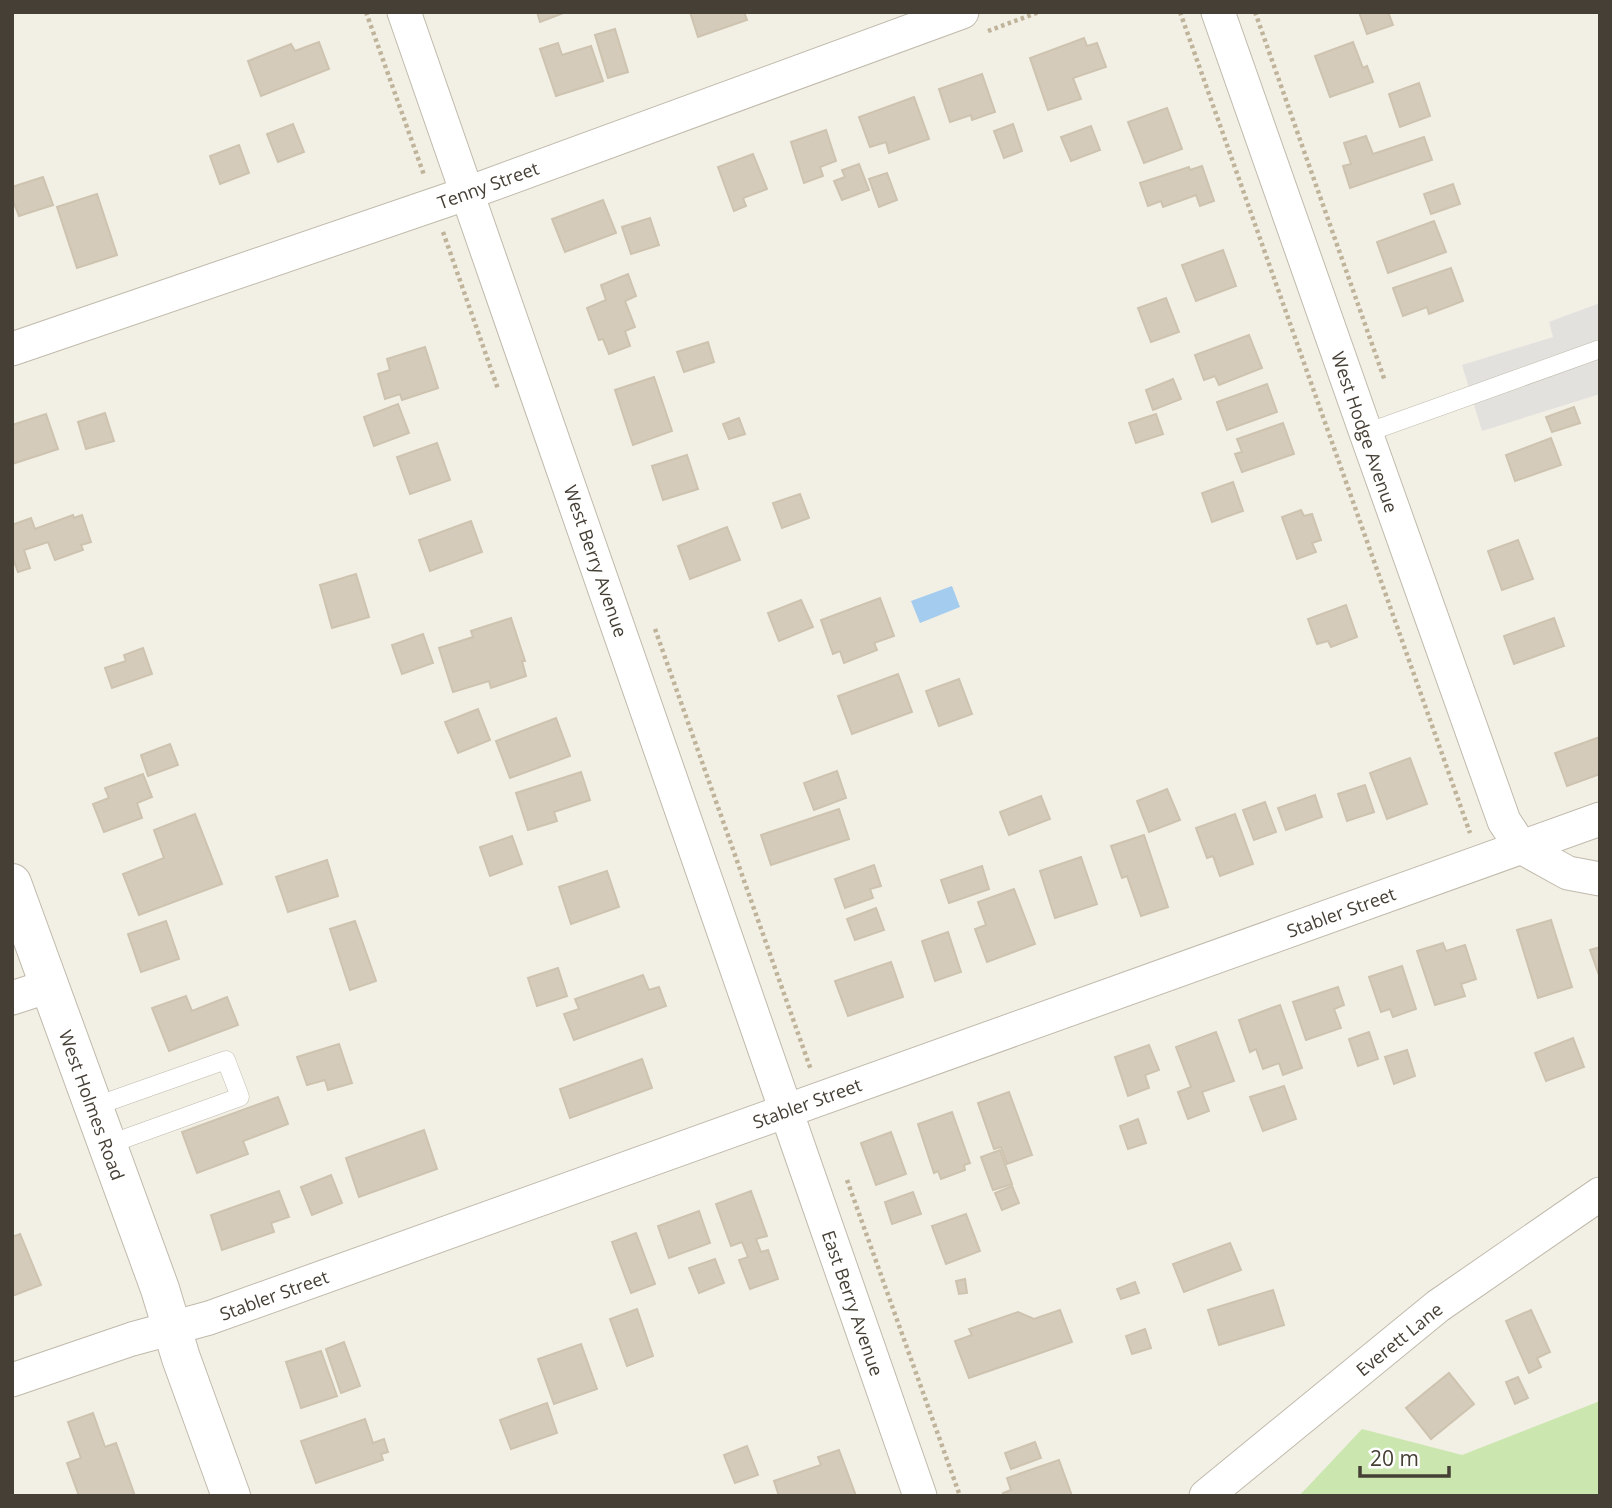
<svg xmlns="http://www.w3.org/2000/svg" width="1612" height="1508" viewBox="0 0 1612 1508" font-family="'Open Sans',sans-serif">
	<rect width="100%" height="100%" fill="#f2efe5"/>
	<!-- green -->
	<path fill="#cbe6af" d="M1600 1401V1496H1299L1362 1429 1462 1455Z"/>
	<!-- parking -->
	<path fill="#e3e1de" d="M1600 303V394L1482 431 1462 365 1553 337 1549 322Z"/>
	<!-- water -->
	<path fill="#a3ccee" d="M952 586 960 607 920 623 911 601Z"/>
	<!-- building -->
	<g fill="#d4cbbb" stroke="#cec3af" stroke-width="2">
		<path d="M537 12H566L540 22Z"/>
		<path d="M690 12H744L747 20 698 37Z"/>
		<path d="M1359 12H1388L1393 25 1367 34Z"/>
		<path d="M615 29 628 72 608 78 595 35Z"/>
		<path d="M1084 38 1087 46 1097 43 1106 67 1073 78 1081 99 1048 110 1030 58Z"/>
		<path d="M319 42 329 69 261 96 248 61 291 44 295 51Z"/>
		<path d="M1353 42 1363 68 1367 66 1373 82 1330 97 1315 56Z"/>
		<path d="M558 43 562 55 591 46 603 81 556 96 540 49Z"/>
		<path d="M982 74 995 112 972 120 971 115 950 122 939 89Z"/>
		<path d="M1419 83 1430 116 1400 127 1389 94Z"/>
		<path d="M914 97 929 139 889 153 886 142 870 147 859 117Z"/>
		<path d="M1167 108 1182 149 1144 163 1128 122Z"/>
		<path d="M293 124 304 152 278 162 267 134Z"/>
		<path d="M1013 124 1022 151 1004 158 994 131Z"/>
		<path d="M1091 126 1100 150 1071 161 1061 137Z"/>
		<path d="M826 130 836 161 820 167 823 176 804 183 791 142Z"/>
		<path d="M1366 136 1373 154 1424 137 1432 160 1350 188 1343 166 1351 164 1344 143Z"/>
		<path d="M239 145 249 173 220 184 210 156Z"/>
		<path d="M753 154 767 189 743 198 746 206 734 211 718 167Z"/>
		<path d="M859 164 869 190 842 200 834 181 845 177 842 170Z"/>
		<path d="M1202 166 1214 201 1200 206 1196 195 1163 207 1161 201 1148 206 1140 183 1189 167 1190 170Z"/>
		<path d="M887 173 897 200 879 207 869 179Z"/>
		<path d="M43 177 53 205 19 216 12 198V187Z"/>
		<path d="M1453 184 1460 204 1431 214 1424 194Z"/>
		<path d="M97 194 117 255 77 268 57 207Z"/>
		<path d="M603 200 616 233 565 252 552 219Z"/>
		<path d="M650 218 659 245 631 254 622 227Z"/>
		<path d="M1434 221 1446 252 1388 273 1377 242Z"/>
		<path d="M1223 250 1236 286 1196 301 1182 265Z"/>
		<path d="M1451 268 1463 301 1429 314 1427 307 1403 316 1393 288Z"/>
		<path d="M628 274 636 296 625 301 635 327 625 331 630 346 609 354 603 339 599 340 587 308 606 300 601 285Z"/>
		<path d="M1166 298 1179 332 1151 342 1138 308Z"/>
		<path d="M1249 335 1262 368 1219 385 1215 376 1204 380 1195 355Z"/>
		<path d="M708 342 714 362 684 372 677 352Z"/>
		<path d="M425 347 438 388 402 400 400 394 385 399 378 374 390 370 387 359Z"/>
		<path d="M654 377 672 431 633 445 615 390Z"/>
		<path d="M1173 379 1181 399 1153 410 1146 390Z"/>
		<path d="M1267 384 1277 412 1227 430 1217 402Z"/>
		<path d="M398 404 409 433 374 446 364 417Z"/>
		<path d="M1574 407 1580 423 1552 432 1546 417Z"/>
		<path d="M105 413 114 441 86 449 78 422Z"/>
		<path d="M46 414 58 449 12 464V425Z"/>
		<path d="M1156 414 1163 434 1136 443 1129 423Z"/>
		<path d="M739 418 745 434 729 439 723 424Z"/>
		<path d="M1283 423 1294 454 1242 472 1235 454 1242 452 1237 439Z"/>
		<path d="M1551 438 1561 465 1515 481 1506 455Z"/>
		<path d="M437 443 450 480 410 494 397 457Z"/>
		<path d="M687 455 698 489 663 500 652 466Z"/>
		<path d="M1233 482 1243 511 1212 522 1202 493Z"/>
		<path d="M800 494 809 518 782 528 773 503Z"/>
		<path d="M1301 510 1304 516 1312 514 1321 540 1312 543 1316 552 1297 559 1282 517Z"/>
		<path d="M73 515 74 518 82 515 91 542 81 545 83 550 55 560 48 542 24 550 30 568 18 572 12 556V525L31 518 35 529Z"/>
		<path d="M471 521 482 552 430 571 419 540Z"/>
		<path d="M727 527 740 560 690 579 678 546Z"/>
		<path d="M1518 540 1533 579 1502 590 1488 551Z"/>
		<path d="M356 574 369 617 332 628 320 585Z"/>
		<path d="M880 598 894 636 874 643 877 650 844 663 840 651 833 654 821 620Z"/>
		<path d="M801 600 813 627 779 641 768 613Z"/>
		<path d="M1346 605 1357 637 1331 647 1328 641 1317 644 1308 619Z"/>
		<path d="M511 618 525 661H522L526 676 491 688 489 681 453 692 439 648 473 637 471 631Z"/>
		<path d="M1554 618 1564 646 1514 664 1504 636Z"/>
		<path d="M423 634 433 663 402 674 392 645Z"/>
		<path d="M143 648 152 674 112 688 105 668 126 661 124 655Z"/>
		<path d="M898 674 912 712 852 734 838 696Z"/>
		<path d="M959 679 972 714 939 726 926 691Z"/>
		<path d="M478 709 490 740 458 753 445 722Z"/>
		<path d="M556 718 570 756 510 778 496 741Z"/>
		<path d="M1600 737V774L1567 786 1555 753Z"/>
		<path d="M170 744 178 765 148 776 141 755Z"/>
		<path d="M1410 758 1427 804 1387 819 1370 773Z"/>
		<path d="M837 771 846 798 814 810 804 783Z"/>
		<path d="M581 772 590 800 554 812 557 821 528 830 516 793Z"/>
		<path d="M143 774 152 797 137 803 142 818 104 832 93 804 109 798 105 788Z"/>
		<path d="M1365 785 1374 812 1347 821 1338 794Z"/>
		<path d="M1167 789 1180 820 1149 832 1137 801Z"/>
		<path d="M1315 795 1322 817 1286 830 1278 808Z"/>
		<path d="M1041 796 1050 819 1009 835 1000 812Z"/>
		<path d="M1265 802 1276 832 1254 840 1243 810Z"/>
		<path d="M839 809 849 839 771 865 761 835Z"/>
		<path d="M195 814 222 884 139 915 123 874 164 858 154 830Z"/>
		<path d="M1235 814 1253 864 1220 876 1213 856 1207 858 1196 828Z"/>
		<path d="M1144 835 1168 907 1141 916 1127 876 1122 878 1111 846Z"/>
		<path d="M512 836 522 864 490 876 480 847Z"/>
		<path d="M1081 857 1097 904 1055 918 1040 871Z"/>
		<path d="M327 860 338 896 288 912 276 877Z"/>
		<path d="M874 865 881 886 870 889 873 898 845 908 835 879Z"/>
		<path d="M982 866 989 889 949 903 941 880Z"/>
		<path d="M607 871 619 907 571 924 559 887Z"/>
		<path d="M1014 889 1035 944 987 962 975 929 986 925 978 902Z"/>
		<path d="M876 908 884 930 855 940 847 919Z"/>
		<path d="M1551 920 1572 987 1538 998 1517 930Z"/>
		<path d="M166 921 179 959 141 972 128 934Z"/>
		<path d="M355 921 376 981 350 990 330 929Z"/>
		<path d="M948 932 961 972 935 981 922 941Z"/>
		<path d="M1443 943 1446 951 1465 945 1476 979 1461 984 1465 996 1435 1005 1417 951Z"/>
		<path d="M1600 947V978L1590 950Z"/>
		<path d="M891 962 903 997 848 1016 835 981Z"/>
		<path d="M1402 966 1416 1009 1393 1017 1390 1009 1381 1012 1369 977Z"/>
		<path d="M558 968 567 996 537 1006 528 978Z"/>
		<path d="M643 975 649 990 659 987 666 1006 574 1040 564 1014 579 1009 575 999Z"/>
		<path d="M1338 987 1344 1005 1334 1009 1341 1028 1306 1040 1293 1002Z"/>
		<path d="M186 996 192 1011 227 997 238 1025 169 1051 152 1008Z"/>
		<path d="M1280 1005 1302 1068 1283 1075 1279 1063 1263 1069 1256 1049 1250 1052 1239 1020Z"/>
		<path d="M1216 1032 1234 1081 1202 1092 1209 1111 1188 1119 1178 1092 1191 1087 1176 1047Z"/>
		<path d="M1369 1032 1378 1059 1358 1066 1349 1039Z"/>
		<path d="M1573 1038 1584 1067 1546 1081 1535 1053Z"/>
		<path d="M339 1044 352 1083 328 1090 325 1080 307 1085 297 1057Z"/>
		<path d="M1149 1045 1159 1070 1145 1075 1149 1088 1128 1096 1115 1057Z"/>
		<path d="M1407 1050 1415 1076 1394 1084 1385 1057Z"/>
		<path d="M642 1059 652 1088 570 1118 560 1089Z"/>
		<path d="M1284 1086 1296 1119 1263 1131 1250 1097Z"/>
		<path d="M1009 1092 1032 1155 1007 1164 1001 1147 994 1149 978 1103Z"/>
		<path d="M278 1097 288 1124 243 1141 248 1154 197 1173 182 1132Z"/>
		<path d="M952 1112 970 1163 964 1165 965 1170 941 1179 938 1171 934 1173 918 1124Z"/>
		<path d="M1138 1119 1146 1143 1128 1149 1120 1126Z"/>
		<path d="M424 1130 437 1169 359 1197 346 1158Z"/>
		<path d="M891 1132 906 1174 876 1185 861 1143Z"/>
		<path d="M1000 1150 1012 1184 993 1190 981 1157Z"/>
		<path d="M331 1175 342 1203 312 1215 301 1187Z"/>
		<path d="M1012 1186 1019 1203 1002 1210 995 1193Z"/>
		<path d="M279 1191 289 1217 271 1223 274 1232 222 1250 211 1215Z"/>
		<path d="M751 1191 767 1236 756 1239 761 1252 768 1250 778 1279 750 1289 739 1260 748 1257 742 1242 731 1246 716 1204Z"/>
		<path d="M913 1192 921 1214 892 1224 885 1202Z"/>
		<path d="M699 1211 710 1243 669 1258 658 1226Z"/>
		<path d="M966 1214 980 1251 946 1264 932 1226Z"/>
		<path d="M636 1233 655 1284 631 1293 612 1242Z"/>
		<path d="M20 1234 41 1285 12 1296V1237Z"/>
		<path d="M1230 1243 1241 1270 1184 1292 1173 1264Z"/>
		<path d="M715 1259 724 1283 699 1293 689 1268Z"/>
		<path d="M965 1279 967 1293 959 1294 956 1281Z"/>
		<path d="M1135 1282 1139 1293 1121 1299 1117 1289Z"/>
		<path d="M1273 1290 1284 1325 1219 1345 1208 1310Z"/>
		<path d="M637 1309 653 1356 627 1366 610 1319Z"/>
		<path d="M1060 1310 1072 1342 969 1378 955 1341 972 1335 969 1329 1018 1312 1034 1319Z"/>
		<path d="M1531 1310 1550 1352 1537 1358 1541 1367 1529 1373 1506 1321Z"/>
		<path d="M1145 1329 1151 1348 1132 1354 1126 1336Z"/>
		<path d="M344 1342 360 1386 341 1393 326 1349Z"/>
		<path d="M581 1344 597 1389 554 1404 538 1359Z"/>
		<path d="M321 1351 337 1396 301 1408 286 1362Z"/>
		<path d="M1449 1373 1474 1404 1431 1439 1406 1408Z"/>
		<path d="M1518 1377 1528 1398 1515 1404 1506 1382Z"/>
		<path d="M547 1403 557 1433 511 1449 500 1420Z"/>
		<path d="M93 1413 105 1447 116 1443 135 1496H79L67 1463 81 1458 68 1422Z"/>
		<path d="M365 1419 373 1443 384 1439 388 1452 381 1454 383 1460 316 1483 301 1441Z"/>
		<path d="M1035 1442 1041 1458 1011 1469 1005 1453Z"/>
		<path d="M747 1446 758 1475 735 1483 724 1455Z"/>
		<path d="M839 1450 856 1496H779L774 1481 821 1465 818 1457Z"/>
		<path d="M1059 1460 1072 1496H1004L1003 1493 1011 1490 1007 1478Z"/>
	</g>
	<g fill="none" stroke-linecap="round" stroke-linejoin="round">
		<!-- service casing -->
		<g stroke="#c0baab" stroke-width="19">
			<g id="service">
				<path d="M1366 433 1600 349"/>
				<path d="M93 1107 226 1060 240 1097 107 1145"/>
			</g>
		</g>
		<!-- minor casing -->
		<g stroke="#c0baab" stroke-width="35">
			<g id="minor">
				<path d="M404 12 920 1496"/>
				<path d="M1218 12 1366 433 1504 821 1521 847 1568 873 1600 879"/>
				<path d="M12 349 468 193 962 12"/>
				<path d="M12 998 49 986"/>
				<path d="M12 1380 132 1339 209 1318 1600 819"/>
				<path d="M1206 1496 1438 1306 1600 1194"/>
			</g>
		</g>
		<!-- tertiary casing -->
		<g stroke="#c0baab" stroke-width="40">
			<path id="tertiary" d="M12 883 160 1289 181 1358 231 1496"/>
		</g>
		<!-- path -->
		<g stroke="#bfb39a" stroke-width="4.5" stroke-dasharray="3.5 3.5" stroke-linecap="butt">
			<path d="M366 12 424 175"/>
			<path d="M1180 12 1470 833"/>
			<path d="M1255 12 1385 381"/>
			<path d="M988 31 1039 12"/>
			<path d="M443 232 498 389"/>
			<path d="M655 629 811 1070"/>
			<path d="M847 1180 960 1496"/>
		</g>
		<!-- service -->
		<use href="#service" stroke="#fff" stroke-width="18"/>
		<!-- minor -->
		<use href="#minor" stroke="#fff" stroke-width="33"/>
		<!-- tertiary -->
		<use href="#tertiary" stroke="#fff" stroke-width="38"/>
	</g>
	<g text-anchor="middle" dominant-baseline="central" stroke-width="7" stroke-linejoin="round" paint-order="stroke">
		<!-- street labels -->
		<g font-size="18" fill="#453f35" stroke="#fff">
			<text transform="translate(488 185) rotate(-20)">Tenny Street</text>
			<text transform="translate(1365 432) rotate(71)">West Hodge Avenue</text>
			<text transform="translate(596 561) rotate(71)">West Berry Avenue</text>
			<text transform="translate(1341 912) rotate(-20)">Stabler Street</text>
			<text transform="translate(807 1103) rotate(-20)">Stabler Street</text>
			<text transform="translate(92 1105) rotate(70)">West Holmes Road</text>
			<text transform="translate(274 1295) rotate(-20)">Stabler Street</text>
			<text transform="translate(853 1303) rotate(71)">East Berry Avenue</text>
			<text transform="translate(1399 1339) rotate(-39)">Everett Lane</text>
		</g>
	</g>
	<!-- border -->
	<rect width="1612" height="1508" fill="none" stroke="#453f35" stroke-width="28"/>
	<!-- scale -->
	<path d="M1360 1466v10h89v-10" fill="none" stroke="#453f35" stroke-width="3.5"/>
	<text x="1370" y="1466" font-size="21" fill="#453f35" stroke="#ffffff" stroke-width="5" paint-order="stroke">20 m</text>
</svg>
